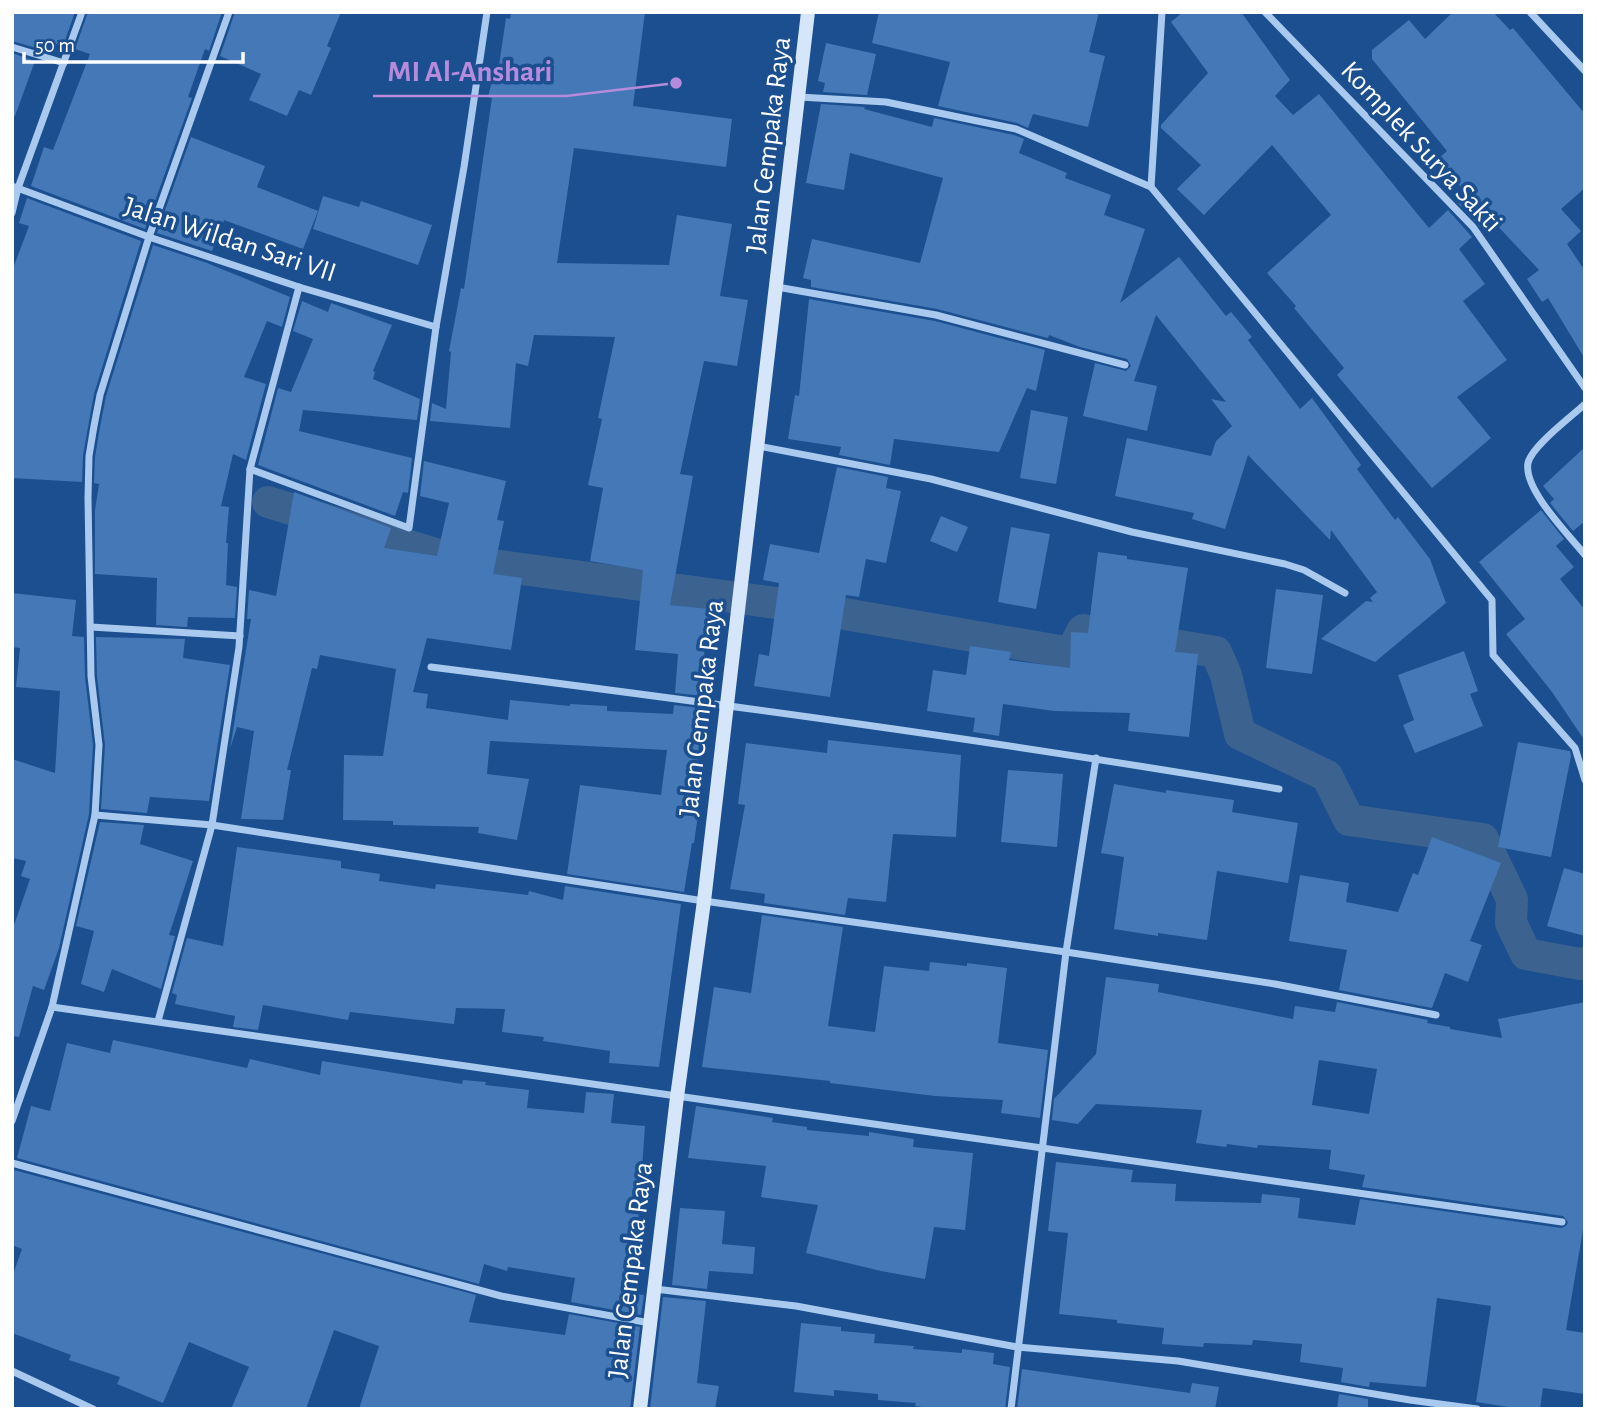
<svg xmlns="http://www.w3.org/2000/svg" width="1597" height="1421" viewBox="0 0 1597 1421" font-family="'Alegreya Sans',sans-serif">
	<rect width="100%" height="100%" fill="#1b4f8f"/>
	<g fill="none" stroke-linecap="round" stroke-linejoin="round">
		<!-- canal -->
		<path stroke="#3c6290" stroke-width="32" d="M268 502 455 560 798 606 1071 653 1083 630 1216 652 1226 675 1240 734 1327 776 1349 820 1483 839 1512 899 1511 923 1526 954 1580 964 1585 963"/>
	</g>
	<!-- building -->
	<g fill="#4478b7" fill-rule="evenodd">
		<path d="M12 12H75L63 46 43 40 40 49 12 41Z"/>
		<path d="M88 12H222L209 51 205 49 188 97 192 98 145 229 31 186 44 147 53 150 90 54 75 49Z"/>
		<path d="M235 12H341L327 46 331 48 311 95 299 90 287 116 249 100 261 74 220 56Z"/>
		<path d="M511 12H645L633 106 732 119 726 167 574 148 557 263 669 265 677 215 732 224 720 296 748 300 737 366 704 361 680 474 693 476 670 605 709 609 703 666H706L704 696 675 693 678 654 635 650 643 570 590 561 603 488 588 485 602 419 598 418 615 337 534 335 528 366 516 363 510 428 430 421 432 403 446 409 451 352 449 351 461 288 464 289 492 98 488 97 496 64 499 65 506 18 510 19Z"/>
		<path d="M879 12H1099L1089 52 1105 56 1088 127 1033 114 1028 128 1017 123 938 106 950 62 872 43Z"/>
		<path d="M1183 12H1241L1290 80 1275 96 1293 115 1319 94 1429 228 1448 210 1472 237 1459 249 1485 284 1463 301 1507 360 1457 397 1491 438 1432 488 1337 375 1344 368 1294 308 1296 306 1267 273 1331 215 1272 145 1204 215 1177 189 1201 165 1161 128V125L1208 73 1171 22Z"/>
		<path d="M1453 12H1493L1510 30 1513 28 1585 114V188L1561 209 1581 231 1567 244 1585 271V359L1548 298 1542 302 1527 279 1539 270 1491 219 1481 228 1457 202 1466 193 1438 159 1447 151 1372 59V50L1409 20 1425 39Z"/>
		<path d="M826 43 876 54 867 95 823 92 825 83 818 81Z"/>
		<path d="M12 53 35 61 15 116H12Z"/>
		<path d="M821 104 865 107 864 109 932 127 934 118 1014 135 1024 139 1019 153 1067 173 1065 178 1111 195 1104 215 1145 229 1120 303 1179 257 1226 316 1231 312 1252 337 1248 340 1300 409 1312 398 1361 465 1357 469 1395 520 1398 517 1430 559 1446 603 1375 662 1321 639 1366 601 1373 602 1370 598 1377 592 1331 530 1330 540 1248 455 1225 529 1192 519 1194 513 1115 496 1127 438 1211 456 1216 441 1232 426 1211 399 1226 402 1156 315 1134 381 1157 386 1147 431 1083 416 1095 363 1126 371 1131 366 1127 359 1080 347 1049 335 1048 338 937 309 811 287V280L803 278 812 239 920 263 943 178 850 153 844 190 806 183Z"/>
		<path d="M191 137 265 166 257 187 318 211 303 249 224 220 212 251 157 233Z"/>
		<path d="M323 196 359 207 361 201 432 225 418 265 313 229Z"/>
		<path d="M27 198 141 241 94 394 83 455 82 482 12 478V271L29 226 19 223Z"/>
		<path d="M153 245 207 263 290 297 282 327 267 321 244 377 266 384 246 460 233 454 221 506 229 507 226 543H228L226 585 237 587 235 618 188 617 187 627 156 625 157 578 95 574V510L99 484 94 483 95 457 100 427 106 396Z"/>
		<path d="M809 299 935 321 1045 350 1036 391 1027 388 999 452 894 439 890 465 839 455 841 447 788 439 795 395 799 396Z"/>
		<path d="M302 301 328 312 331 303 392 325 373 371 375 372 373 379 420 399 417 420 303 410 299 431 412 458 408 493 403 492 395 516 258 465 278 388 291 392 313 339 293 331Z"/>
		<path d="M1031 410 1068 417 1056 484 1020 478Z"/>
		<path d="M1585 447V521L1573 531 1550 503 1554 499 1543 486Z"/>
		<path d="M424 461 506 481 497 520 504 521 493 574 522 578 511 650 427 638 413 692 428 694 426 708 508 720 510 700 570 706V704L607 706V711L673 714 674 705 700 708 698 768 695 799 700 800 694 843H692L684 892 567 874 580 785 661 795 667 750 490 741 487 774 529 779 517 840 478 833 479 827 393 825V821L343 820 344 755 383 756 396 669 320 655 317 669 312 668 287 770H291L283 820 241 819 254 731 237 727 230 749 251 619H247L249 590 276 596 294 492 391 528 384 548 437 556 449 503 420 496Z"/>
		<path d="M837 467 888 477 886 488 901 491 886 563 866 559 859 597 846 595 830 697 754 686 759 654 769 656 779 583 763 580 770 544 819 553Z"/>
		<path d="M1541 510 1564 539 1556 546 1574 567 1560 579 1585 610V741L1552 692 1506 634 1525 619 1479 562Z"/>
		<path d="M941 516 968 527 957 552 930 541Z"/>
		<path d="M1011 527 1050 534 1036 609 998 602Z"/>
		<path d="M1098 552 1127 556V559L1188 568 1175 652 1198 654 1189 737 1128 731 1130 713 1054 711 1003 704 999 736 973 732 975 718 927 711 933 670 966 675 970 646 1011 652 1009 660 1070 668 1071 632 1088 633Z"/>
		<path d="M1276 589 1323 595 1312 674 1266 668Z"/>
		<path d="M12 593 76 600 72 636 84 637 85 677 93 745 89 814 59 948 44 990 33 986 19 1037 12 1036V931L30 879 21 876 26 861 12 858V759L55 773 60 691 16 687 20 648 12 647Z"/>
		<path d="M96 637 185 639 183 658 230 665 209 801 150 797 147 813 101 809 105 745 97 676Z"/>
		<path d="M1464 651 1478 691 1470 694 1483 726 1415 753 1403 725 1414 720 1398 675Z"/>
		<path d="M828 740 961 755 956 837 893 834 886 902 848 898 845 915 764 903 765 894 730 889 745 805 738 804 746 743 827 753Z"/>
		<path d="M1518 742 1570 751 1571 756 1551 857 1498 847Z"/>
		<path d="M1008 770 1063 774 1057 847 1001 842Z"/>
		<path d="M1114 784 1166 793V790L1234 800 1232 812 1298 823 1288 883 1217 871 1207 940 1158 933V936L1114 929 1124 857 1101 853Z"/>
		<path d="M100 822 144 825 140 844 193 861 169 935 175 936 161 989 112 969 104 992 81 984 94 931 76 926Z"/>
		<path d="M1432 837 1501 863 1470 941 1482 945 1468 982 1445 973 1432 1008 1339 990 1347 950 1289 941 1300 875 1349 883 1346 902 1398 912 1413 873 1418 875Z"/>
		<path d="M237 847 341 861V868L380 874 379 881 435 889 436 884 528 895 529 891 563 900 565 886 681 904 659 1067 609 1063 610 1051 543 1041 544 1037 502 1032 505 1009 456 1008 454 1024 350 1012 348 1020 263 1005 258 1030 233 1027 235 1016 175 1004 177 995 172 993 187 938 223 946Z"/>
		<path d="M1564 868 1585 874V936L1547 926Z"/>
		<path d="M762 915 843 927 828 1026 875 1032 884 966 929 971 930 962 967 966V963L1007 968 998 1043 1048 1050 1040 1118 1001 1113 1003 1100 935 1096 830 1083V1081L702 1067 714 987 751 993Z"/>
		<path d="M1106 977 1159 984 1158 992 1293 1019 1295 1006 1335 1012 1337 1002 1428 1020 1427 1023 1450 1027V1029L1502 1038 1498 1019 1585 1002V1218L1566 1330 1585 1333V1394L1543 1388 1540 1409H1521L1476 1402 1491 1306 1437 1298 1426 1387 1370 1382 1369 1387 1341 1382 1343 1368 1300 1362 1302 1344 1253 1340 1252 1345 1204 1343 1203 1347 1162 1344 1164 1328 1117 1323V1320L1059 1314 1068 1233 1048 1231 1056 1162 1133 1170 1131 1182 1176 1184 1175 1201 1261 1203 1262 1194 1300 1198 1298 1218 1355 1225 1360 1199 1561 1228 1566 1226 1568 1222 1563 1216 1362 1187 1365 1175 1329 1169 1331 1150 1258 1145 1257 1148 1227 1144 1226 1147 1196 1143 1202 1110 1096 1104 1078 1124 1052 1120 1054 1099 1096 1054ZM1319 1060 1377 1069 1369 1114 1312 1105Z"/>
		<path d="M113 1040 247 1068 250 1059 320 1075 322 1061 462 1084 463 1080 486 1082 485 1085 529 1090 527 1108 584 1113 586 1092 614 1094 611 1123 645 1126 633 1294 644 1295 641 1315 571 1302 575 1278 508 1267 507 1271 484 1264 479 1284 17 1158 31 1106 50 1111 67 1043 110 1053Z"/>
		<path d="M696 1106 773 1118 772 1122 807 1127V1130L869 1136V1132L914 1139 913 1147 973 1153 965 1230 934 1227 925 1279 881 1271 806 1253 818 1205 761 1197 766 1166 688 1158Z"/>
		<path d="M14 1170 476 1295 469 1322 565 1335 569 1314 640 1327 630 1409H359L379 1346 334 1330 306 1409H231L249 1367 189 1342 163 1403 117 1384 120 1377 69 1360 71 1355 12 1333V1277L22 1249 12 1245Z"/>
		<path d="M680 1208 725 1211 722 1244 755 1247 753 1274 709 1271 707 1289 672 1285Z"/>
		<path d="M663 1297 706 1301 697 1383 719 1386 715 1409H650Z"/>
		<path d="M801 1323 841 1327V1331L875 1334 874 1343 914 1346 913 1349 962 1353V1349L994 1353 993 1364 1010 1367 1005 1409H937L915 1406 916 1403 878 1400V1394L834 1390V1396L794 1392Z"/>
		<path d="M1022 1369 1190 1393 1192 1383 1219 1387 1215 1409H1017Z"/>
		<path d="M1339 1394 1368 1399V1409H1337Z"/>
	</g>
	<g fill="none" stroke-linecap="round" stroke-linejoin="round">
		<!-- street -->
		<g stroke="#a9c9ee" stroke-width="7">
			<path d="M1162 12 1151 187 1492 600 1493 655 1575 748 1585 780"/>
			<path d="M1265 12 1473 227 1585 388"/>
			<path d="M1530 12 1585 71"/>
			<path d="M12 47 64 63"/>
			<path d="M799 97 886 102 1016 129 1151 187"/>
			<path d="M12 186 149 237 299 287 436 327"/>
			<path d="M12 213 18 188 82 12"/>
			<path d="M777 287 936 315 1125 365"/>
			<path d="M1585 404C1571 417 1532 446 1528 463 1523 489 1569 535 1585 555"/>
			<path d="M758 446 931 479 1132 532 1285 564 1304 570 1345 593"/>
			<path d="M250 469 409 528 436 327 464 167 487 12"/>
			<path d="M91 627 240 636"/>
			<path d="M431 667C714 703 997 741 1279 789"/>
			<path d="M95 815 212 825 704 901 1066 952 1275 984 1436 1015"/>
			<path d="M52 1007 1562 1222"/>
			<path d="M158 1021 212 825 239 647 250 469 299 287"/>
			<path d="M12 1121 52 1007 95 815 99 745 91 676 88 498 89 456 94 426 100 395 149 237 229 12"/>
			<path d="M12 1163 501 1296 650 1323"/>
			<path d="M655 1289 796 1306 1017 1347 1178 1361 1410 1400 1477 1409"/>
			<path d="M12 1371 93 1409"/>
			<path d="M1011 1409 1066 952 1096 758"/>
		</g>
		<!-- secondary -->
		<path stroke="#d6e6fa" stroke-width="14" d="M640 1409 677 1097 704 901 808 12"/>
	</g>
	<g text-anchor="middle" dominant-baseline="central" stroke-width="7" stroke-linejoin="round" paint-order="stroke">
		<!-- street labels -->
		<g font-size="28" fill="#fff" stroke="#1b4f8f">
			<text transform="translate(769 145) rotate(-83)">Jalan Cempaka Raya</text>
			<text transform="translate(1421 147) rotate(47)">Komplek Surya Sakti</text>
			<text transform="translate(230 240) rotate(18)">Jalan Wildan Sari VII</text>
			<text transform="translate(702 708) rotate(-83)">Jalan Cempaka Raya</text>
			<text transform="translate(631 1270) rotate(-83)">Jalan Cempaka Raya</text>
		</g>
	</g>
	<!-- callouts -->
	<path fill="none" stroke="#b68bdc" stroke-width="2.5" d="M676 83L566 96H373"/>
	<circle fill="#b68bdc" stroke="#1b4f8f" stroke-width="2.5" cx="676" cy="83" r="7"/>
	<g font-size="30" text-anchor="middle" font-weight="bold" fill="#b68bdc" stroke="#1b4f8f" stroke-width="7" stroke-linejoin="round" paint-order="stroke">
		<text x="470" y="81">MI Al-Anshari</text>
	</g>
	<!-- border -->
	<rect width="1597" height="1421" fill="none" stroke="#ffffff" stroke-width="28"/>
	<!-- scale -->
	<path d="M24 52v10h219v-10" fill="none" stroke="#ffffff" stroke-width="3.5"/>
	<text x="35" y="52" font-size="21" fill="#ffffff" stroke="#1b4f8f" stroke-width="5" paint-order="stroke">50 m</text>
</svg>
